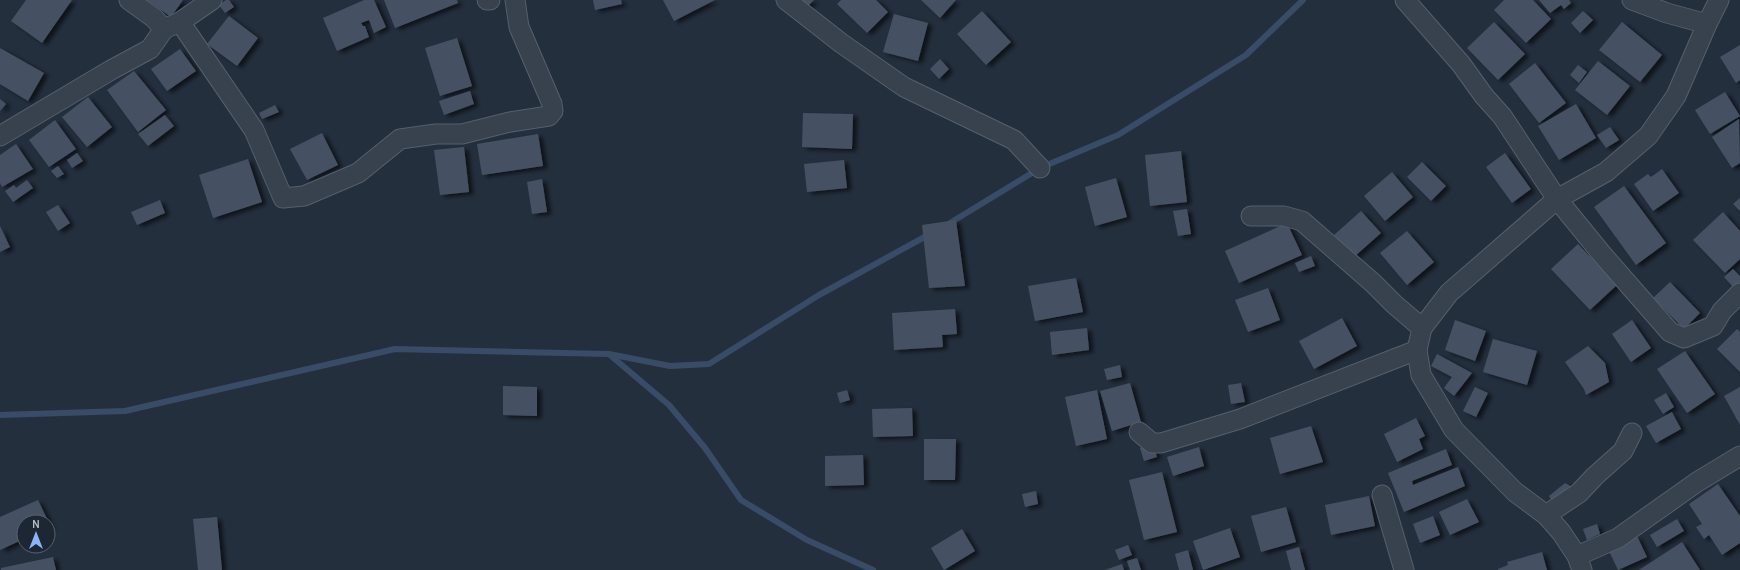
<svg xmlns="http://www.w3.org/2000/svg" width="1740" height="570" viewBox="0 0 1740 570" font-family="Karla,sans-serif">
	<defs>
		<filter id="shadow"><feDropShadow dx="4.5" dy="2.5" stdDeviation="2" flood-color="#0009"/></filter>
	</defs>
	<rect width="100%" height="100%" fill="#242f3e"/>
	<g fill="none" stroke-linecap="round" stroke-linejoin="round">
		<!-- stream -->
		<g stroke="#394c67" stroke-width="6">
			<path d="M950 223 1040 168 1118 135 1246 55 1303 0"/>
			<path d="M610 355 669 405 705 448 741 500 807 540 873 570"/>
			<path d="M0 415 125 411 395 349 609 354 670 366 709 364 819 295 930 234"/>
		</g>
	</g>
	<!-- building -->
	<g fill="#455162" filter="url(#shadow)">
		<path d="M26 0H72L42 43 11 21Z"/>
		<path d="M147 0H183L171 17Z"/>
		<path d="M226 0H229L234 7 225 13 219 5Z"/>
		<path d="M364 0H374L386 27 374 33 369 20 361 23 363 26H365L369 37 337 51 323 18Z"/>
		<path d="M384 0H457L458 3 395 28Z"/>
		<path d="M593 0H621L622 4 595 10Z"/>
		<path d="M663 0H715L674 21Z"/>
		<path d="M798 0H814L806 8Z"/>
		<path d="M841 0H876L888 12 867 33 837 4Z"/>
		<path d="M921 0H956L940 18Z"/>
		<path d="M1504 0H1533L1551 19 1526 43 1494 10Z"/>
		<path d="M1539 0H1569L1571 3 1564 9 1561 5 1550 13Z"/>
		<path d="M982 11 1011 42 986 65 957 34Z"/>
		<path d="M1583 11 1593 20 1580 33 1571 23Z"/>
		<path d="M894 14 928 23 918 61 883 52Z"/>
		<path d="M229 16 258 38 237 66 207 44Z"/>
		<path d="M1494 22 1525 54 1498 80 1467 48Z"/>
		<path d="M1622 22 1662 55 1640 82 1599 50Z"/>
		<path d="M457 38 472 86 440 96 425 48Z"/>
		<path d="M1740 45V80L1736 83 1720 57Z"/>
		<path d="M0 48 44 73 28 101 0 84Z"/>
		<path d="M180 49 196 71 167 91 151 69Z"/>
		<path d="M940 59 949 69 939 79 930 69Z"/>
		<path d="M1598 61 1630 86 1607 115 1575 90Z"/>
		<path d="M1535 63 1566 103 1539 123 1509 84Z"/>
		<path d="M1578 65 1587 72 1579 83 1570 75Z"/>
		<path d="M134 71 166 110 138 132 107 90Z"/>
		<path d="M470 91 474 104 444 115 439 101Z"/>
		<path d="M1725 92 1740 116 1710 134 1695 110Z"/>
		<path d="M88 97 112 127 87 147 62 117Z"/>
		<path d="M0 99 6 104 0 111Z"/>
		<path d="M1576 104 1596 138 1559 160 1538 126Z"/>
		<path d="M275 105 279 112 262 119 259 113Z"/>
		<path d="M803 113 853 114 852 149 802 147Z"/>
		<path d="M165 115 174 126 148 146 138 134Z"/>
		<path d="M1739 119 1740 163 1732 168 1712 137Z"/>
		<path d="M55 120 76 149 49 167 29 140Z"/>
		<path d="M1610 127 1619 140 1606 148 1597 135Z"/>
		<path d="M322 133 338 165 307 180 290 149Z"/>
		<path d="M538 134 543 166 482 175 477 144Z"/>
		<path d="M16 144 33 169 2 187 0 183V155Z"/>
		<path d="M464 147 469 192 440 195 434 150Z"/>
		<path d="M1181 151 1187 202 1150 206 1145 155Z"/>
		<path d="M77 153 83 161 72 168 67 160Z"/>
		<path d="M1505 153 1531 189 1512 203 1486 167Z"/>
		<path d="M248 159 262 202 213 218 199 175Z"/>
		<path d="M844 160 847 188 807 192 804 164Z"/>
		<path d="M1422 162 1446 186 1431 201 1407 177Z"/>
		<path d="M58 166 64 174 57 178 51 171Z"/>
		<path d="M1662 169 1679 193 1653 211 1634 184 1648 174 1651 177Z"/>
		<path d="M1392 172 1413 197 1385 221 1364 196Z"/>
		<path d="M1116 178 1127 217 1095 226 1085 187Z"/>
		<path d="M542 179 547 212 532 214 527 182Z"/>
		<path d="M27 180 33 188 13 202 5 191 14 185 16 188Z"/>
		<path d="M1624 186 1666 243 1636 265 1594 207Z"/>
		<path d="M1740 198V211L1733 204Z"/>
		<path d="M160 200 165 213 137 225 131 212Z"/>
		<path d="M58 205 70 223 58 231 46 212Z"/>
		<path d="M1187 209 1191 234 1178 236 1173 211Z"/>
		<path d="M1361 211 1381 233 1354 257 1334 235Z"/>
		<path d="M1723 212 1740 231V259L1725 273 1693 240Z"/>
		<path d="M956 220 965 286 929 288 922 225Z"/>
		<path d="M1287 223 1302 255 1239 283 1225 251Z"/>
		<path d="M0 226 10 247 0 252Z"/>
		<path d="M1407 231 1434 262 1407 285 1380 253Z"/>
		<path d="M1578 244 1617 285 1590 310 1551 269Z"/>
		<path d="M1311 256 1315 266 1299 272 1295 263Z"/>
		<path d="M1733 269 1740 276V283L1734 288 1724 277Z"/>
		<path d="M1076 278 1083 312 1035 321 1028 286Z"/>
		<path d="M1670 282 1700 313 1684 329 1653 298Z"/>
		<path d="M1268 288 1280 320 1248 332 1235 300Z"/>
		<path d="M955 309 957 334 942 335 943 347 894 350 892 313Z"/>
		<path d="M1342 318 1357 346 1314 369 1299 341Z"/>
		<path d="M1455 320 1486 331 1475 361 1445 350Z"/>
		<path d="M1632 320 1651 348 1631 362 1612 334Z"/>
		<path d="M1087 328 1089 350 1052 355 1050 332Z"/>
		<path d="M1737 329 1740 332V372L1717 349Z"/>
		<path d="M1493 339 1537 351 1527 385 1483 372Z"/>
		<path d="M1588 346 1605 363 1609 382 1586 395 1584 389 1565 362Z"/>
		<path d="M1685 351 1715 394 1687 413 1657 369Z"/>
		<path d="M1437 354 1472 373 1454 396 1444 388 1452 377 1431 366Z"/>
		<path d="M1120 365 1122 377 1107 380 1104 369Z"/>
		<path d="M1130 383 1141 422 1112 431 1100 391Z"/>
		<path d="M1241 383 1245 402 1231 404 1228 385Z"/>
		<path d="M503 386 537 387V416L503 415Z"/>
		<path d="M1475 387 1488 393 1476 417 1463 411Z"/>
		<path d="M1740 387V425L1724 396Z"/>
		<path d="M847 390 850 400 840 403 837 393Z"/>
		<path d="M1097 390 1107 439 1076 446 1065 397Z"/>
		<path d="M1666 393 1674 407 1663 414 1654 400Z"/>
		<path d="M912 408 913 436 873 437 872 409Z"/>
		<path d="M1672 412 1681 429 1656 443 1646 426Z"/>
		<path d="M1416 418 1425 436 1419 439 1423 449 1397 462 1384 434Z"/>
		<path d="M1311 426 1323 462 1280 474 1270 438Z"/>
		<path d="M924 439H956L955 480H924Z"/>
		<path d="M1153 444 1157 457 1144 461 1140 448Z"/>
		<path d="M1199 447 1204 466 1173 476 1167 457Z"/>
		<path d="M1446 449 1452 465 1412 481 1413 485 1458 467 1465 486 1404 512 1388 473Z"/>
		<path d="M863 455 864 485 825 486V456Z"/>
		<path d="M1162 472 1177 532 1144 540 1129 480Z"/>
		<path d="M1565 483 1574 488 1553 503 1549 496Z"/>
		<path d="M1718 484 1740 516V543L1722 555 1709 535 1704 539 1696 527 1702 524 1689 504Z"/>
		<path d="M1036 491 1038 504 1025 507 1022 494Z"/>
		<path d="M1369 496 1375 526 1331 535 1325 505Z"/>
		<path d="M1467 499 1479 522 1450 535 1439 512Z"/>
		<path d="M38 500 51 527 48 528V522H24V539L0 550V517Z"/>
		<path d="M1286 507 1296 542 1261 552 1251 516Z"/>
		<path d="M1433 516 1440 535 1420 543 1413 524Z"/>
		<path d="M217 517 222 570H198L193 519Z"/>
		<path d="M1677 519 1684 531 1657 547 1650 535Z"/>
		<path d="M1597 524 1600 534 1587 540 1583 529Z"/>
		<path d="M1230 528 1240 557 1203 570 1193 541Z"/>
		<path d="M962 529 975 551 944 570 931 548Z"/>
		<path d="M1637 536 1647 557 1618 570 1608 549Z"/>
		<path d="M1682 542 1700 570H1639Z"/>
		<path d="M1128 545 1132 555 1119 560 1115 550Z"/>
		<path d="M1299 547 1305 570H1291L1286 551Z"/>
		<path d="M1188 550 1193 570H1179L1175 554Z"/>
		<path d="M1542 552 1547 570H1498V569L1508 565 1507 562Z"/>
		<path d="M53 557 56 570H1V568Z"/>
		<path d="M1137 558 1141 570H1130L1127 561Z"/>
		<path d="M1122 564 1124 570H1105Z"/>
	</g>
	<g fill="none" stroke-linecap="round" stroke-linejoin="round">
		<!-- street casing -->
		<g stroke="#565f6c" stroke-width="21">
			<g id="street">
				<path d="M487 0H490"/>
				<path d="M786 0 841 43 904 87 1014 140 1040 168"/>
				<path d="M1405 0 1461 64 1484 96 1502 116 1557 199 1601 253 1670 332 1684 338 1713 326 1722 311 1740 293"/>
				<path d="M1632 0 1667 13 1707 24"/>
				<path d="M180 22 212 0"/>
				<path d="M164 29 180 22 254 130 283 198 304 196 358 173 400 139 436 134H462L510 122 549 116 553 111 552 104 519 27 515 0"/>
				<path d="M0 136 111 70 150 49 164 29 154 18 129 0"/>
				<path d="M1251 216H1284L1302 221 1373 283 1394 304 1422 328"/>
				<path d="M1139 432 1152 443H1161L1240 419 1417 350"/>
				<path d="M1382 495 1404 570"/>
				<path d="M1546 515 1579 493 1595 476 1623 451 1632 433"/>
				<path d="M1577 556 1618 538 1697 482 1740 456"/>
				<path d="M1582 570 1577 556 1561 532 1546 515 1515 492 1454 430 1421 375 1417 350 1422 328 1449 293 1557 199 1606 172 1648 136 1676 96 1707 24 1719 0"/>
			</g>
		</g>
		<!-- street -->
		<use href="#street" stroke="#38414e" stroke-width="19"/>
	</g>
	<!-- north arrow -->
	<g transform="translate(36 534)"><circle r="19" fill="#1d2633" stroke="#59626f"/>
	<path d="M0-3L7 15L0 10L-7 15Z" fill="#8ab4f8"/>
	<text y="-6" font-size="11" font-weight="bold" text-anchor="middle" fill="#b4bcc9">N</text>
	</g>
</svg>
